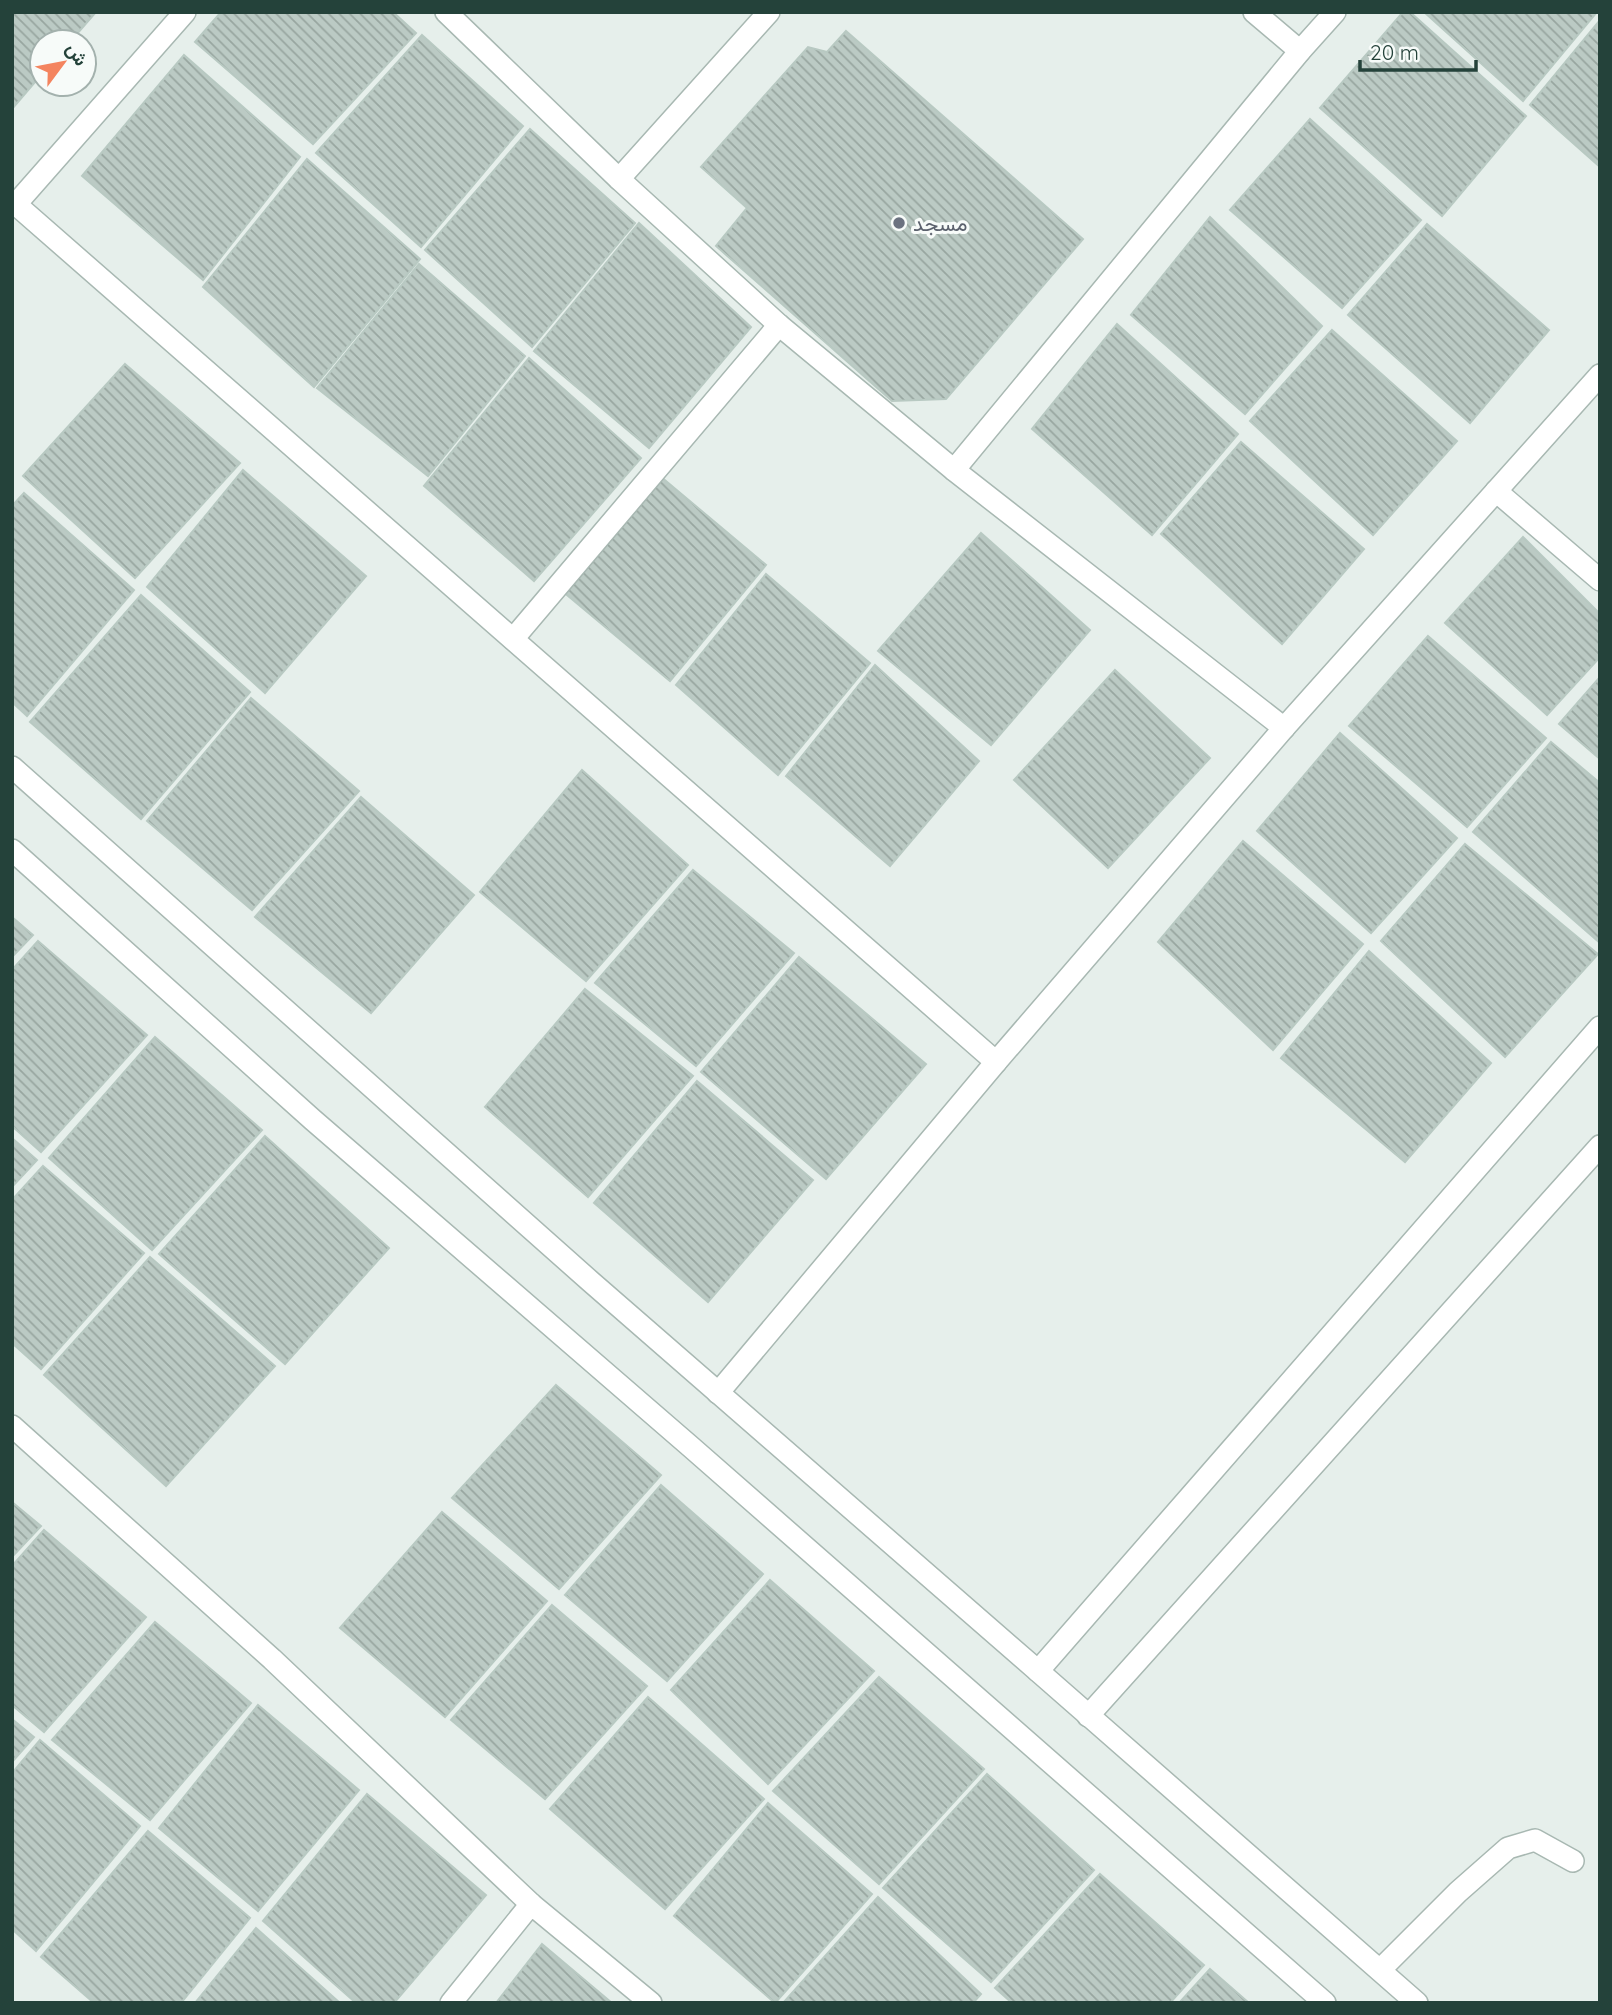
<svg xmlns="http://www.w3.org/2000/svg" width="1612" height="2015" viewBox="0 0 1612 2015" font-family="Quicksand,Vazirmatn,sans-serif">
	<defs>
		<pattern id="building-back-hatch" width="6" height="6" patternUnits="userSpaceOnUse" patternTransform="scale(1.75)"><rect width="6" height="6" fill="#bbcac4"/><path d="M-1 5l2 2M0 0l6 6M5-1l2 2" fill="none" stroke="#98a6a0"/></pattern>
	</defs>
	<rect width="100%" height="100%" fill="#e6efeb"/>
	<!-- building -->
	<g fill="url(#building-back-hatch)" stroke="#b8c9c2" stroke-width="2">
		<path d="M12 12H96L70 42H42V74L12 109Z"/>
		<path d="M221 12H393L416 33 313 144 195 42Z"/>
		<path d="M1403 12H1410L1526 116 1442 216 1320 108Z"/>
		<path d="M1424 12H1597L1523 101Z"/>
		<path d="M1600 20V167L1530 105Z"/>
		<path d="M846 31 1083 239 946 399 892 401 716 246 747 208 701 167 808 47 827 52Z"/>
		<path d="M422 35 523 126 421 247 316 153Z"/>
		<path d="M184 55 300 157 203 280 82 176Z"/>
		<path d="M1310 119 1421 220 1342 308 1230 210Z"/>
		<path d="M530 129 635 223 532 347 425 250Z"/>
		<path d="M307 159 420 259 314 387 203 287Z"/>
		<path d="M1210 217 1322 326 1245 414 1131 315Z"/>
		<path d="M639 223 751 327 649 448 534 351Z"/>
		<path d="M1427 224 1549 330 1470 423 1348 315Z"/>
		<path d="M419 264 525 356 428 476 317 388Z"/>
		<path d="M1117 324 1238 434 1152 535 1032 429Z"/>
		<path d="M1332 330 1457 441 1373 535 1250 421Z"/>
		<path d="M529 358 641 458 534 581 424 486Z"/>
		<path d="M125 364 240 463 135 578 23 476Z"/>
		<path d="M1241 442 1364 549 1282 644 1161 534Z"/>
		<path d="M243 470 366 576 265 693 147 587Z"/>
		<path d="M660 476 766 565 670 681 562 591Z"/>
		<path d="M24 493 134 590 27 716 12 702V506Z"/>
		<path d="M981 533 1090 630 991 745 878 651Z"/>
		<path d="M1523 537 1600 614V657L1547 715 1445 623Z"/>
		<path d="M766 574 870 663 778 775 676 685Z"/>
		<path d="M141 595 250 692 141 819 30 722Z"/>
		<path d="M1428 636 1546 738 1467 827 1349 726Z"/>
		<path d="M875 665 979 761 890 866 786 776Z"/>
		<path d="M1115 670 1210 758 1108 868 1014 780Z"/>
		<path d="M1600 677V759L1559 724Z"/>
		<path d="M251 698 359 791 252 910 147 821Z"/>
		<path d="M1340 733 1457 838 1371 933 1257 831Z"/>
		<path d="M1551 742 1600 783V943L1473 832Z"/>
		<path d="M582 770 688 865 586 981 480 892Z"/>
		<path d="M361 797 474 895 371 1013 255 917Z"/>
		<path d="M1243 841 1363 944 1273 1050 1158 942Z"/>
		<path d="M1465 844 1598 954 1505 1057 1381 941Z"/>
		<path d="M693 870 794 953 696 1066 595 983Z"/>
		<path d="M12 917 33 935 12 957Z"/>
		<path d="M38 941 147 1035 41 1152 12 1126V970Z"/>
		<path d="M1369 951 1491 1063 1405 1162 1281 1058Z"/>
		<path d="M799 957 926 1064 826 1179 701 1072Z"/>
		<path d="M585 989 693 1076 588 1197 485 1107Z"/>
		<path d="M155 1037 262 1130 152 1250 49 1158Z"/>
		<path d="M697 1081 813 1180 708 1302 594 1203Z"/>
		<path d="M265 1136 389 1248 285 1364 159 1254Z"/>
		<path d="M12 1138 37 1160 12 1187Z"/>
		<path d="M43 1166 144 1253 41 1369 12 1343V1200Z"/>
		<path d="M150 1257 275 1366 166 1486 44 1375Z"/>
		<path d="M556 1385 661 1475 559 1589 452 1498Z"/>
		<path d="M661 1485 763 1574 667 1681 565 1595Z"/>
		<path d="M12 1502 41 1526 12 1557Z"/>
		<path d="M442 1512 547 1601 445 1717 340 1628Z"/>
		<path d="M44 1530 146 1617 44 1732 12 1705V1566Z"/>
		<path d="M770 1580 874 1671 768 1784 671 1690Z"/>
		<path d="M552 1605 647 1686 545 1799 451 1720Z"/>
		<path d="M155 1622 251 1703 150 1820 52 1740Z"/>
		<path d="M879 1677 984 1769 879 1884 773 1791Z"/>
		<path d="M648 1697 764 1799 665 1909 550 1809Z"/>
		<path d="M258 1705 359 1790 258 1911 159 1828Z"/>
		<path d="M12 1719 34 1737 12 1762Z"/>
		<path d="M40 1740 140 1826 36 1951 12 1929V1773Z"/>
		<path d="M987 1774 1094 1870 991 1982 883 1888Z"/>
		<path d="M367 1794 486 1895 394 2003H356L263 1921Z"/>
		<path d="M768 1803 872 1894 775 2003 674 1916Z"/>
		<path d="M148 1831 250 1918 181 2003H94L41 1957Z"/>
		<path d="M1100 1874 1204 1965 1170 2003H1012L995 1988Z"/>
		<path d="M878 1897 981 1994 973 2003H783Z"/>
		<path d="M256 1928 340 2003H195Z"/>
		<path d="M542 1944 612 2003H496Z"/>
		<path d="M1210 1969 1249 2003H1179Z"/>
	</g>
	<g fill="none" stroke-linecap="round" stroke-linejoin="round">
		<!-- minor casing -->
		<g stroke="#a8b8b2" stroke-width="24">
			<g id="minor">
				<path d="M446 12 619 179 769 12"/>
				<path d="M1254 12 1300 51"/>
				<path d="M619 179 779 325 954 470"/>
				<path d="M12 201 996 1062"/>
				<path d="M16 204 185 12"/>
				<path d="M1496 491 1600 580"/>
				<path d="M513 639 779 325"/>
				<path d="M1284 728 954 470 1300 51 1335 12"/>
				<path d="M12 767 590 1281 1038 1671"/>
				<path d="M12 850 313 1120 691 1447 1325 2003"/>
				<path d="M718 1393 996 1062 1284 728 1600 375"/>
				<path d="M12 1426 272 1659 531 1904"/>
				<path d="M1088 1716 1600 1146"/>
				<path d="M1380 1970 1458 1892 1508 1848 1535 1840 1573 1861"/>
				<path d="M451 2003 531 1904 651 2003"/>
				<path d="M1417 2003 1038 1671 1600 1027"/>
			</g>
		</g>
		<!-- minor -->
		<use href="#minor" stroke="#fff" stroke-width="21"/>
	</g>
	<!-- markers -->
	<circle fill="#6b7280" stroke="#f7fbf9" stroke-width="2.5" cx="899" cy="223" r="7"/>
	<g text-anchor="middle" dominant-baseline="central" stroke-width="6" stroke-linejoin="round" paint-order="stroke">
		<!-- worship labels -->
		<g font-size="21" fill="#5b616d" stroke="#f7fbf9" text-anchor="start">
			<text x="913" y="223">مسجد</text>
		</g>
	</g>
	<!-- border -->
	<rect width="1612" height="2015" fill="none" stroke="#24423a" stroke-width="28"/>
	<!-- north arrow -->
	<g transform="translate(63 63) rotate(58)"><circle r="33" fill="#f7fbf9" stroke="#a3b1ad" stroke-width="2"/>
	<path d="M0-5L12 26L0 18L-12 26Z" fill="#f4845f"/>
	<text y="-10" font-size="19" font-weight="bold" text-anchor="middle" fill="#24423a">ش</text>
	</g>
	<!-- scale -->
	<path d="M1360 60v10h116v-10" fill="none" stroke="#24423a" stroke-width="3.5"/>
	<text x="1370" y="60" font-size="21" fill="#24423a" stroke="#f7fbf9" stroke-width="5" paint-order="stroke">20 m</text>
</svg>
